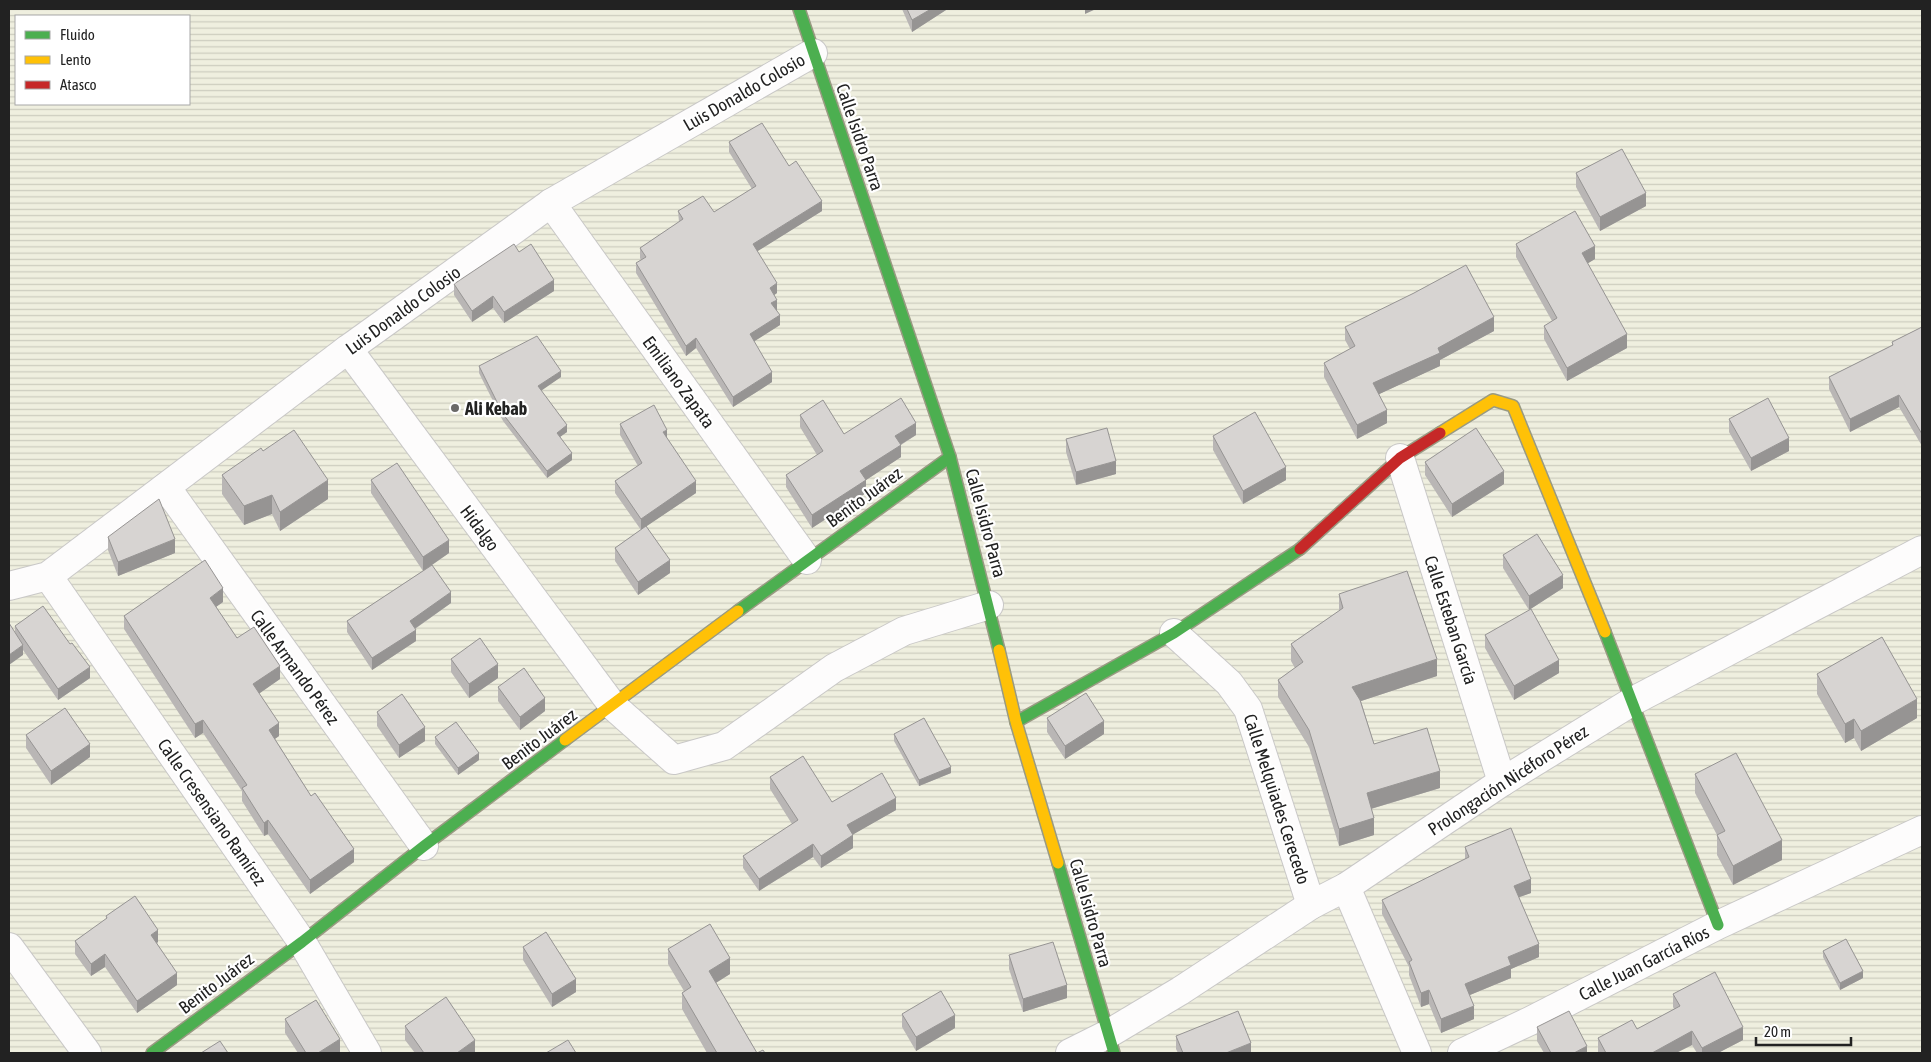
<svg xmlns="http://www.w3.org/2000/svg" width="1931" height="1062" viewBox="0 0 1931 1062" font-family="'Asap Condensed',sans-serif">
	<defs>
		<pattern id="farmland-rules" width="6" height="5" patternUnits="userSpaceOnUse" patternTransform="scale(1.25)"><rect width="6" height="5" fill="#efefdf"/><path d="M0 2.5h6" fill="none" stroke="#cdcdbf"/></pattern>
	</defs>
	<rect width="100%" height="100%" fill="#f0eeeb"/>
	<!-- farmland -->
	<path fill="url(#farmland-rules)" fill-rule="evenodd" d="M9 9H1922V1053H9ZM16 16H189V104H16Z"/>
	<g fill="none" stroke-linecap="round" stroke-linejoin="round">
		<!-- street casing -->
		<g stroke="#c9c8c7" stroke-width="30">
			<g id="street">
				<path d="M551 203 807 560"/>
				<path d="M348 349 613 706 674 760 724 746 834 668 904 631 989 605"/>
				<path d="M1400 458 1502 782"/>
				<path d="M166 487 424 846"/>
				<path d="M48 576 302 942 367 1053"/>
				<path d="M9 586 48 576 348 349 551 203 813 53"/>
				<path d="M1174 633 1229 683 1248 709 1311 905"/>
				<path d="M1346 887 1417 1053"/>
				<path d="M9 947 87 1053"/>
				<path d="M1070 1053 1108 1034 1180 991 1311 905 1346 887 1502 782 1633 701 1922 550"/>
				<path d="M1462 1053 1530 1021 1718 925 1922 830"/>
			</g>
		</g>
		<!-- fast casing -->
		<g stroke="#999a82" stroke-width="14">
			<g id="fast">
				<path d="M799 9 950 457 999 650"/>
				<path d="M738 611 950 457"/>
				<path d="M1605 632 1718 925"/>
				<path d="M1016 722 1174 633 1300 549"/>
				<path d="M1058 863 1114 1053"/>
				<path d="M152 1053 302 942 424 846 565 740"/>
			</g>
		</g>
		<!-- slow casing -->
		<g stroke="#999a82" stroke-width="14">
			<g id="slow">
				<path d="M1440 433 1493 400 1513 406 1605 632"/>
				<path d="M999 650 1016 722 1058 863"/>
				<path d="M565 740 738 611"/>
			</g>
		</g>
		<!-- jam casing -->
		<g stroke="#999a82" stroke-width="14">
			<path id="jam" d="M1300 549 1400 458 1440 433"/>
		</g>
		<!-- street -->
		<use href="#street" stroke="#fdfcfc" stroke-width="28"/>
		<!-- fast -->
		<use href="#fast" stroke="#4caf50" stroke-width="11"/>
		<!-- slow -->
		<use href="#slow" stroke="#ffc107" stroke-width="11"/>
		<!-- jam -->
		<use href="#jam" stroke="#c62828" stroke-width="11"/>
	</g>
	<!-- wall -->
	<g fill="#b9b6b5">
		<path d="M902 9H946V10L912 32Z"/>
		<path d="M729 142 789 166 822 211 757 251 777 293 774 295 777 310H776L780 325 754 341 772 382 733 407 696 348 686 356 636 273V263L641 260 640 258V248L679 222 678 211 714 212 752 189 729 152Z"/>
		<path d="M1576 173 1646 206 1600 231 1576 187Z"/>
		<path d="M1516 244 1595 259 1587 263 1627 348 1567 381 1544 339V326L1552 321 1516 257Z"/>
		<path d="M519 252 554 291 504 323 493 308 472 322 454 295V284Z"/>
		<path d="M1345 327 1494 331 1440 360V366L1379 394 1387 423 1357 439 1324 377V363L1350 349 1345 340Z"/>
		<path d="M1922 327V446L1899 407 1850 432 1829 389V377L1892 345V342Z"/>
		<path d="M479 366 561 377 541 390 567 432 560 437 572 460 547 478 503 421 479 373Z"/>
		<path d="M800 415 844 434 916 435 901 445V457L866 480V493L812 528 786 487V475L817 455 800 427Z"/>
		<path d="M1729 419 1789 451 1751 471 1729 432Z"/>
		<path d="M620 424 667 438 696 493 646 526 670 573 638 595 615 561V548L641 530 615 493V481L638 466 620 435Z"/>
		<path d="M1213 436 1286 480 1243 504 1213 450Z"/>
		<path d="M1066 439 1116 474 1076 485 1066 452Z"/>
		<path d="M263 451 328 499 280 531 272 514 244 525 222 494V475Z"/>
		<path d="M1425 462 1504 484 1452 517 1425 475Z"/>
		<path d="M371 480 449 553 425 570 451 603 415 629 416 641 372 670 347 632V621L423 571 371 493Z"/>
		<path d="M108 537 175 553 118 576 108 550Z"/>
		<path d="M1503 555 1563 588 1529 610 1503 568Z"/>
		<path d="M1339 594 1437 676 1361 701 1374 744 1440 788 1371 809 1374 835 1339 846 1309 747 1278 697V680L1295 668 1291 661V644L1339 611Z"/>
		<path d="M223 602 216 607 237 638 280 679 259 693 279 736 275 739 311 796 354 862 310 894 268 834 264 836 242 801V791L203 733 195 738 124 629V616Z"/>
		<path d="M15 626 90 678 58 700 23 650V655L15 632Z"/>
		<path d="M1485 635 1559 673 1514 700 1485 648Z"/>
		<path d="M451 659 498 678 469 698 451 672Z"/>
		<path d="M1817 674 1917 718 1861 751 1854 738 1845 743 1817 694Z"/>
		<path d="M498 687 545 711 520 730 498 701Z"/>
		<path d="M377 712 425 741 399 758 377 726Z"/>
		<path d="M1047 718 1104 734 1065 759 1047 732Z"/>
		<path d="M894 734 951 773 919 786 894 741Z"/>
		<path d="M26 735 90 757 51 785 26 748Z"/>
		<path d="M435 737 479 760 458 775 435 744Z"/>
		<path d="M1695 774 1782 860 1733 885 1717 855V835L1695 793Z"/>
		<path d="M770 777 832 802 896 810 853 834V848L821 868 813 857 759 891 743 868V856L792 824 770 789Z"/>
		<path d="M1465 847 1531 893 1519 897 1539 957 1511 969V978L1470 995 1474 1019 1441 1033 1429 1004 1421 1007 1409 975V967L1382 914V900L1465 859Z"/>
		<path d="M106 916 158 942 157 943 177 985 137 1013 105 967 91 976 75 954V941L106 920Z"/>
		<path d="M523 947 576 992 552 1007 523 960Z"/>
		<path d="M668 949 730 974 716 983 757 1053H707L682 1009V993L684 991 668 964Z"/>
		<path d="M1823 951 1863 978 1840 990 1823 957Z"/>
		<path d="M1009 955 1067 998 1023 1012 1009 969Z"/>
		<path d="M1673 994 1743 1040 1718 1053H1697L1692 1045 1676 1053H1599L1598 1052V1038L1637 1029 1674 1009 1673 1007Z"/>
		<path d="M902 1014 955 1028 916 1051 902 1027Z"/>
		<path d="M285 1019 340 1052 339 1053H298L285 1033Z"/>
		<path d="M405 1026 475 1053H415L405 1040Z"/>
		<path d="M1537 1027 1587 1053H1544L1537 1041Z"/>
		<path d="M1176 1036 1251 1053H1178L1176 1049Z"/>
	</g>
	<!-- shaded-wall -->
	<g fill="#969493">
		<path d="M931 9H946V10L912 32V20Z"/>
		<path d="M1085 9H1096L1085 14Z"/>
		<path d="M1646 193V206L1600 231V217Z"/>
		<path d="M822 201V211L753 254V244Z"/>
		<path d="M1595 246V259L1582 267V253Z"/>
		<path d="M554 280V291L504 323V312Z"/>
		<path d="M777 283V293L770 298V288Z"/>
		<path d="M493 296V308L472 322V311Z"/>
		<path d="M777 300V310L771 313V303Z"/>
		<path d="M780 315V325L750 344V334Z"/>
		<path d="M1494 317V331L1440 360V366L1373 397V383Z"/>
		<path d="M1627 334V348L1567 381V368Z"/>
		<path d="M696 338V348L686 356V346Z"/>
		<path d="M561 371V377L538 393V386Z"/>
		<path d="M772 372V382L733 407V397Z"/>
		<path d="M1899 395V407L1850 432V419Z"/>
		<path d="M1387 410V423L1357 439V425Z"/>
		<path d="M916 423V435L895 448V436Z"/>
		<path d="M567 425V432L557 439V433Z"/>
		<path d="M667 430V442L663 432Z"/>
		<path d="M1789 438V451L1751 471V458Z"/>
		<path d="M901 445V457L860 484V471Z"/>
		<path d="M572 453V460L547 478V471Z"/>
		<path d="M1116 461V474L1076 485V472Z"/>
		<path d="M1286 467V480L1243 504V491Z"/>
		<path d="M1504 471V484L1452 517V504Z"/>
		<path d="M328 480V499L280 531V512Z"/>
		<path d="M866 480V493L812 528V515Z"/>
		<path d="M696 481V493L641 530V519Z"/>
		<path d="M272 495V514L244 525V506Z"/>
		<path d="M175 539V553L118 576V562Z"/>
		<path d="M449 540V553L423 571V557Z"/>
		<path d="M670 560V573L638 595V582Z"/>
		<path d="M1563 575V588L1529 610V596Z"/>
		<path d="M223 588V602L210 611V598Z"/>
		<path d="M451 592V603L410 632V621Z"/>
		<path d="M416 630V641L372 670V658Z"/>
		<path d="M23 645V655L9 665V655Z"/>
		<path d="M1437 659V676L1352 704V687Z"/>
		<path d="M1559 660V673L1514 700V686Z"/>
		<path d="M498 664V678L469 698V684Z"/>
		<path d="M280 666V679L253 698V684Z"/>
		<path d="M90 667V678L58 700V689Z"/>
		<path d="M545 698V711L520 730V717Z"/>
		<path d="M1917 699V718L1861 751V731Z"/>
		<path d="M1854 719V738L1845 743V724Z"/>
		<path d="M203 720V733L195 738V724Z"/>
		<path d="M1104 721V734L1065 759V746Z"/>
		<path d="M279 723V736L269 743V730Z"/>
		<path d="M425 727V741L399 758V745Z"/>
		<path d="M90 744V757L51 785V771Z"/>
		<path d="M479 753V760L458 775V768Z"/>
		<path d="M951 767V773L919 786V780Z"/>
		<path d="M1440 771V788L1367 810V793Z"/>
		<path d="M896 798V810L847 838V825Z"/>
		<path d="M1374 818V835L1339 846V829Z"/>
		<path d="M268 820V834L264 836V823Z"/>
		<path d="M853 835V848L821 868V856Z"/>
		<path d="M1782 840V860L1733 885V866Z"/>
		<path d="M813 844V857L759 891V879Z"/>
		<path d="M354 849V862L310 894V880Z"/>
		<path d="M1531 879V893L1514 899V886Z"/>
		<path d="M158 930V942L151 947V935Z"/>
		<path d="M1539 944V957L1511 969V978L1465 997V984L1508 957Z"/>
		<path d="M105 954V967L91 976V964Z"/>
		<path d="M730 958V974L709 987V971Z"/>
		<path d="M1863 971V978L1840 990V983Z"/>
		<path d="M177 973V985L137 1013V1001Z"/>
		<path d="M576 979V992L552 1007V994Z"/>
		<path d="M1067 985V998L1023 1012V999Z"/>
		<path d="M1429 990V1004L1421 1007V993Z"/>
		<path d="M1474 1006V1019L1441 1033V1019Z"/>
		<path d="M955 1015V1028L916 1051V1037Z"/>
		<path d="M1743 1027V1040L1718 1053H1702V1048Z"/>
		<path d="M1692 1031V1045L1676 1053H1652Z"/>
		<path d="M340 1039V1052L339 1053H318Z"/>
		<path d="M475 1040V1053H457Z"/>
		<path d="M1251 1043V1053H1226Z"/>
		<path d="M1587 1046V1053H1574Z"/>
	</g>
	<!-- building -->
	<g fill="#d7d4d2" stroke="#969493">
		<path d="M907 9H931L912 20Z"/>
		<path d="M762 123 789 166 796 161 822 201 753 244 777 283 770 288 777 300 771 303 780 315 750 334 772 372 733 397 696 338 686 346 636 263 646 257 640 248 683 219 678 211 703 196 714 212 756 186 729 142Z"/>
		<path d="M1622 149 1646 193 1600 217 1576 173Z"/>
		<path d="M1575 211 1595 246 1582 253 1627 334 1567 368 1544 326 1557 318 1516 244Z"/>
		<path d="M514 244 519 252 531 244 554 280 504 312 493 296 472 311 454 284Z"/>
		<path d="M1466 265 1494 317 1438 348 1440 353 1373 383 1387 410 1357 425 1324 363 1355 346 1345 327 1414 293Z"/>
		<path d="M1922 327V434L1899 395 1850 419 1829 377 1893 345 1892 342Z"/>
		<path d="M537 336 561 371 538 386 567 425 557 433 572 453 547 471 503 414 479 366Z"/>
		<path d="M901 398 916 423 895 436 901 445 860 471 866 480 812 515 786 475 823 451 800 415 823 400 844 434Z"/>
		<path d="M1768 398 1789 438 1751 458 1729 419Z"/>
		<path d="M654 405 667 430 663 432 696 481 641 519 615 481 642 463 620 424Z"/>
		<path d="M1255 412 1286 467 1243 491 1213 436Z"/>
		<path d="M1107 428 1116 461 1076 472 1066 439Z"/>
		<path d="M1476 428 1504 471 1452 504 1425 462Z"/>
		<path d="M294 430 328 480 280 512 272 495 244 506 222 475 261 448 263 451Z"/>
		<path d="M397 463 449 540 423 557 371 480Z"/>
		<path d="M159 499 175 539 118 562 108 537Z"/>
		<path d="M646 526 670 560 638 582 615 548Z"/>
		<path d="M1537 534 1563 575 1529 596 1503 555Z"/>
		<path d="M205 560 223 588 210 598 237 638 254 627 280 666 253 684 279 723 269 730 311 796 315 793 354 849 310 880 268 820 264 823 242 788 247 785 203 720 195 724 124 616Z"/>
		<path d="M432 565 451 592 410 621 416 630 372 658 347 621Z"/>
		<path d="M1407 571 1437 659 1352 687 1360 700 1374 744 1427 728 1440 771 1367 793 1374 818 1339 829 1309 730 1278 680 1303 662 1291 644 1343 608 1339 594Z"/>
		<path d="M43 606 70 644 72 643 90 667 58 689 15 626Z"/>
		<path d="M1531 609 1559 660 1514 686 1485 635Z"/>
		<path d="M9 623 23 645 9 655Z"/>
		<path d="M1882 637 1917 699 1861 731 1854 719 1845 724 1817 674Z"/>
		<path d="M480 638 498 664 469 684 451 659Z"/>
		<path d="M524 668 545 698 520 717 498 687Z"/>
		<path d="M1086 693 1104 721 1065 746 1047 718Z"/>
		<path d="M402 694 425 727 399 745 377 712Z"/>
		<path d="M65 708 90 744 51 771 26 735Z"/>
		<path d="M924 718 951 767 919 780 894 734Z"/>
		<path d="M456 722 479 753 458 768 435 737Z"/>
		<path d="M1736 753 1782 840 1733 866 1717 835 1725 831 1695 774Z"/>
		<path d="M803 756 832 802 882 773 896 798 847 825 853 835 821 856 813 844 759 879 743 856 798 820 770 777Z"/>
		<path d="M1511 828 1531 879 1514 886 1539 944 1508 957 1511 965 1465 984 1474 1006 1441 1019 1429 990 1421 993 1409 962 1412 960 1382 900 1469 857 1465 847Z"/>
		<path d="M135 896 158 930 151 935 177 973 137 1001 105 954 91 964 75 941 107 918 106 916Z"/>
		<path d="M710 924 730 958 709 971 757 1053H717L682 993 691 987 668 949Z"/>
		<path d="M546 932 576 979 552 994 523 947Z"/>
		<path d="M1846 939 1863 971 1840 983 1823 951Z"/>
		<path d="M1053 942 1067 985 1023 999 1009 955Z"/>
		<path d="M1715 972 1743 1027 1702 1048 1692 1031 1652 1053H1606L1598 1038 1632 1020 1637 1029 1680 1006 1673 994Z"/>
		<path d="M941 991 955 1015 916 1037 902 1014Z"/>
		<path d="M446 997 475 1040 457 1053H424L405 1026Z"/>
		<path d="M316 1000 340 1039 318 1053H306L285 1019Z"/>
		<path d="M1238 1011 1251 1043 1226 1053H1183L1176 1036Z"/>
		<path d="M1569 1011 1587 1046 1574 1053H1551L1537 1027Z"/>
		<path d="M568 1040 576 1053H546Z"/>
		<path d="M220 1041 228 1053H201Z"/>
		<path d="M763 1050 765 1053H757Z"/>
	</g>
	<!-- markers -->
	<circle fill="#6a6968" stroke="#fff" stroke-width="2" cx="455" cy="408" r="5"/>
	<g text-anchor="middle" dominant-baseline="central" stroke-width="4.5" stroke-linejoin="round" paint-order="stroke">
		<!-- street labels -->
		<g font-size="18" fill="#222" stroke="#fff">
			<text transform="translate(744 92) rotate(-30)">Luis Donaldo Colosio</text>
			<text transform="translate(860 137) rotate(71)">Calle Isidro Parra</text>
			<text transform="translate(403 310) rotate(-36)">Luis Donaldo Colosio</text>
			<text transform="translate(679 382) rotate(54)">Emiliano Zapata</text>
			<text transform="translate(864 497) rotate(-36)">Benito Juárez</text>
			<text transform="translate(986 523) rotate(75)">Calle Isidro Parra</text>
			<text transform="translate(480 528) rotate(53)">Hidalgo</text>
			<text transform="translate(1451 620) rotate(72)">Calle Esteban García</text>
			<text transform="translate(295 667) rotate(54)">Calle Armando Pérez</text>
			<text transform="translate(539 739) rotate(-37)">Benito Juárez</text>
			<text transform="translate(1508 780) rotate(-33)">Prolongación Nicéforo Pérez</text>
			<text transform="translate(1277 799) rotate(72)">Calle Melquiades Cerecedo</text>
			<text transform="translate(212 812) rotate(55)">Calle Cresensiano Ramírez</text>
			<text transform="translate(1091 913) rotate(74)">Calle Isidro Parra</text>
			<text transform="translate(1644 963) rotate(-27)">Calle Juan García Ríos</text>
			<text transform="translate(216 983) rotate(-37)">Benito Juárez</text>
		</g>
		<!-- poi labels -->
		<g font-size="18" font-weight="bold" fill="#222" stroke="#fff" text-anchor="start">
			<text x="465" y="408">Ali Kebab</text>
		</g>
	</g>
	<!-- border -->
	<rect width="1931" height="1062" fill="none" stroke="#222222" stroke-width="20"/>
	<!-- legend -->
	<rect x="15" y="15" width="175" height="90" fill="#ffffff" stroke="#a7a7a7"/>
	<rect x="25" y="31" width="25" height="8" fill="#4caf50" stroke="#a7a7a7"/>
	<text x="60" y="40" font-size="15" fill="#222222">Fluido</text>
	<rect x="25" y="56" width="25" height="8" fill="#ffc107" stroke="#a7a7a7"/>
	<text x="60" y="65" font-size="15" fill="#222222">Lento</text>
	<rect x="25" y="81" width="25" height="8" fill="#c62828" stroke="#a7a7a7"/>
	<text x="60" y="90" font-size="15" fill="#222222">Atasco</text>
	<!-- scale -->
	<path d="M1756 1037v8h95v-8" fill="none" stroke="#222222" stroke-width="2.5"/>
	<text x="1764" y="1037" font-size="15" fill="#222222" stroke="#ffffff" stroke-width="4" paint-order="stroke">20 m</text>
</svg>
